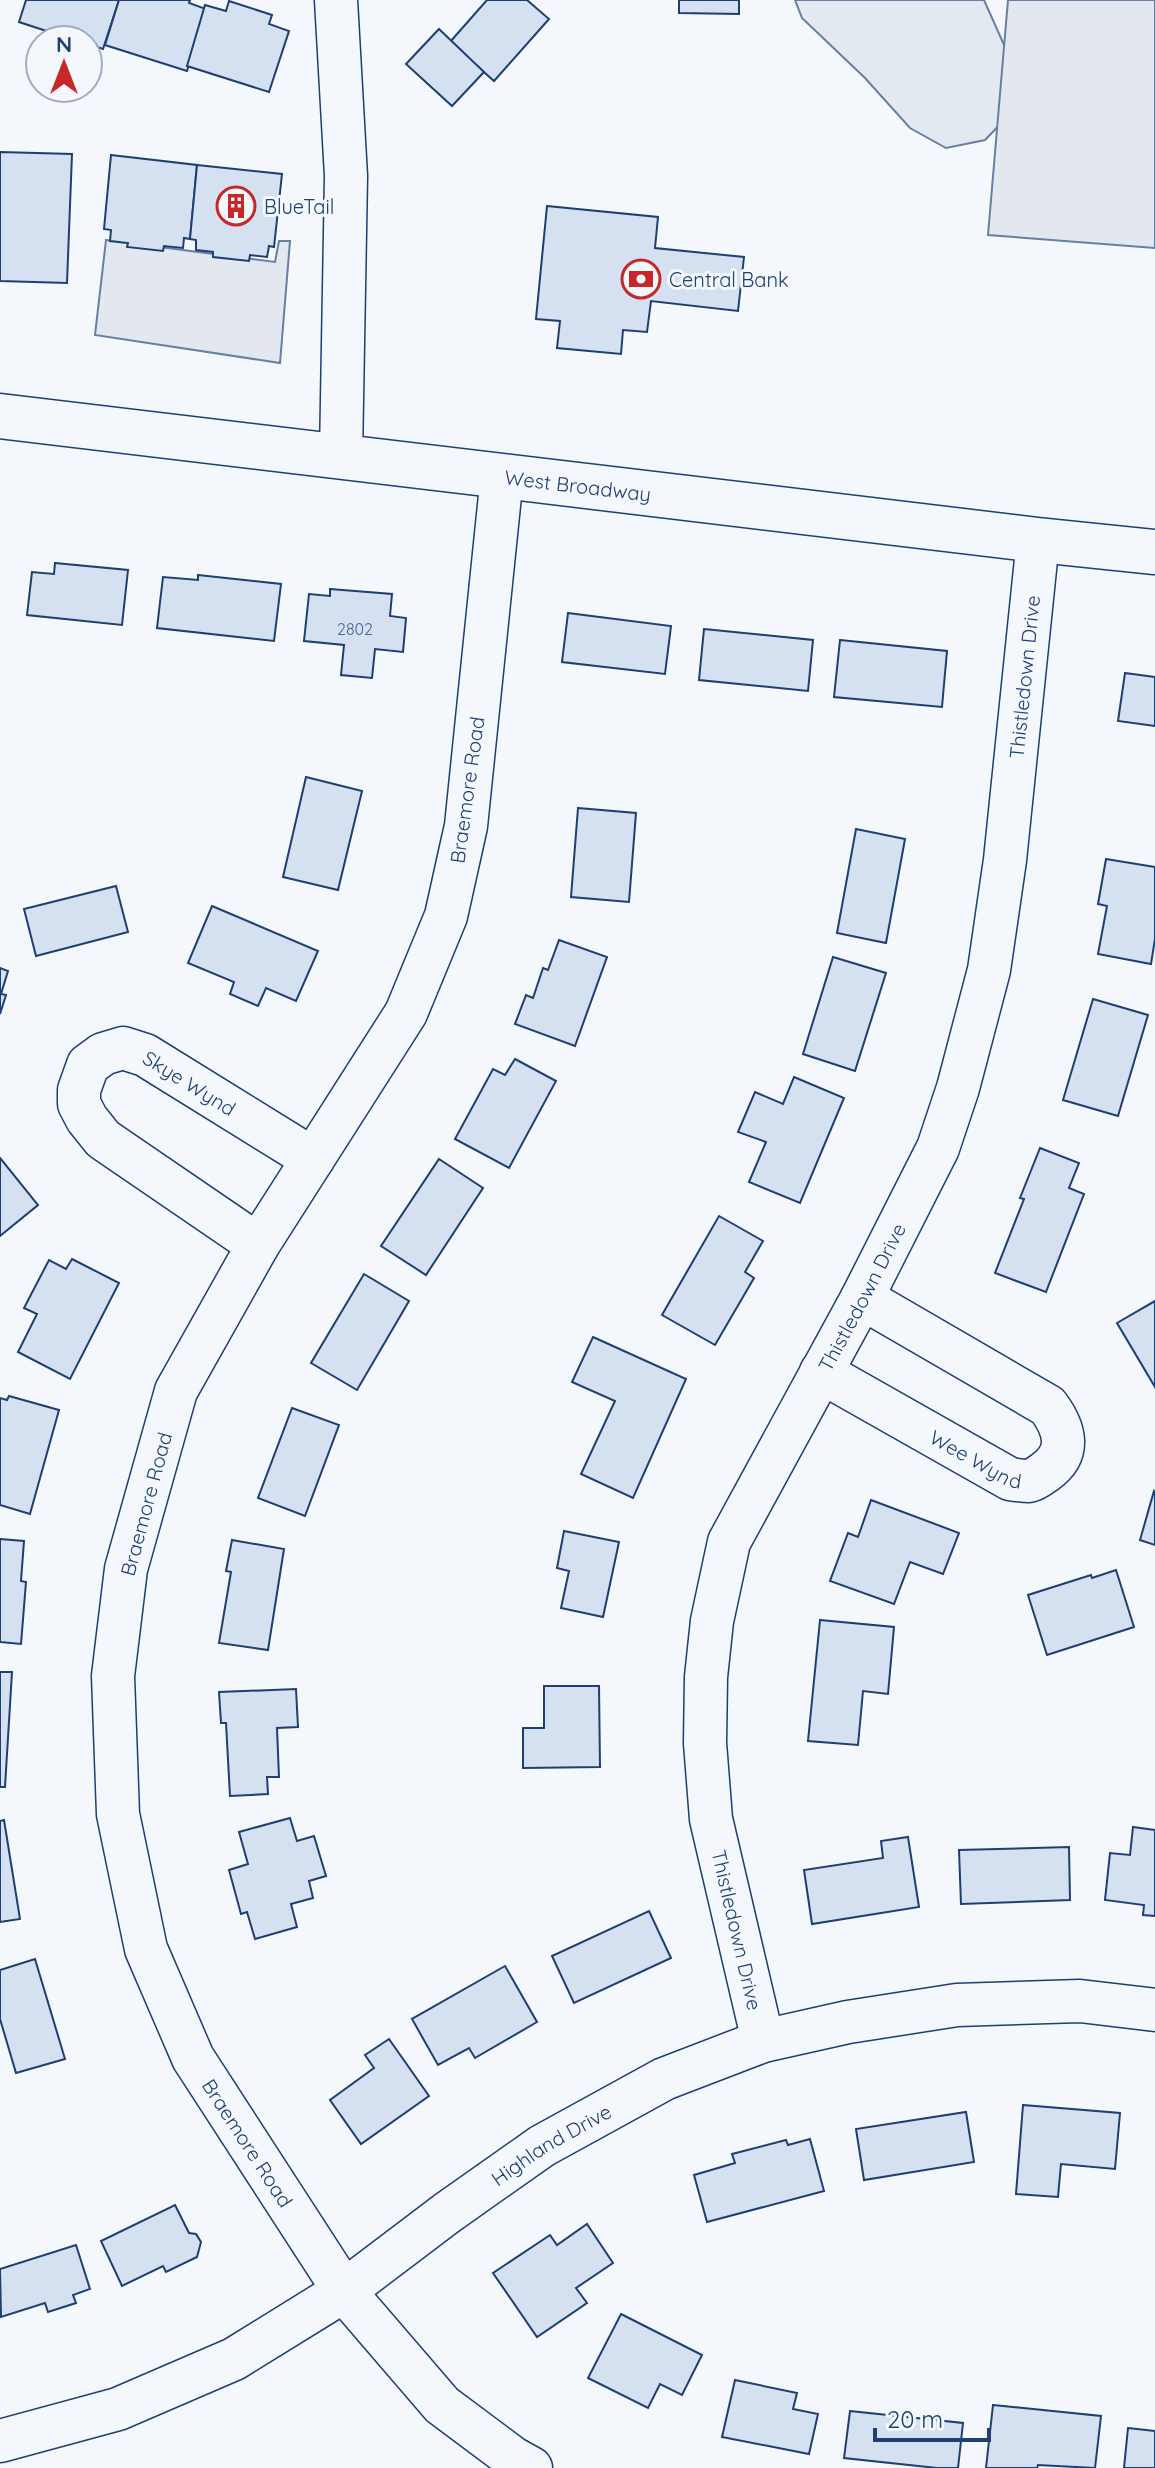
<svg xmlns="http://www.w3.org/2000/svg" width="1155" height="2468" viewBox="0 0 1155 2468" font-family="Quicksand,sans-serif">
	<rect width="100%" height="100%" fill="#f4f7fb"/>
	<!-- green -->
	<path fill="#e3e9f0" stroke="#687fa3" stroke-width="2" d="M795 0H984L1013 65 1009 115 985 140 946 148 910 128 865 78 802 18Z"/>
	<!-- parking -->
	<g fill="#e3e8f0" stroke="#687fa3" stroke-width="2">
		<path d="M1008 0H1155V248L988 235Z"/>
		<path d="M106 240 275 262 279 241H290L280 363 95 335Z"/>
	</g>
	<!-- building -->
	<g fill="#d5e0f0" stroke="#1d3f73" stroke-width="2">
		<path d="M26 0H119L103 49 88 44V40H74L19 22Z"/>
		<path d="M119 0H190L189 3 206 9 187 71 105 45Z"/>
		<path d="M487 0H527L549 19 494 81 450 42Z"/>
		<path d="M679 0H739V14L679 13Z"/>
		<path d="M229 1 272 15 269 24 289 31 269 92 187 66 205 5 226 11Z"/>
		<path d="M439 29 484 72 452 106 406 64Z"/>
		<path d="M0 152 72 154 67 283 0 281Z"/>
		<path d="M111 155 197 165 190 239 184 238 183 248 164 246 163 251 127 247 128 243 110 241 111 230 104 229Z"/>
		<path d="M197 165 282 174 274 247 269 246 267 257 250 255 249 261 213 257V252L196 250V240L190 239Z"/>
		<path d="M547 206 658 217 655 248 744 257 738 311 651 301 647 332 623 330 621 354 557 348 560 321 536 319Z"/>
		<path d="M55 563 128 570 122 625 27 615 32 572 54 574Z"/>
		<path d="M198 575 281 584 274 641 157 628 163 577 198 580Z"/>
		<path d="M330 589 392 594 390 616 406 618 403 652 375 649 372 678 341 675 344 645 304 641 309 594 330 596Z"/>
		<path d="M568 613 671 626 665 674 562 662Z"/>
		<path d="M704 629 813 640 808 691 699 680Z"/>
		<path d="M840 640 947 651 942 707 834 697Z"/>
		<path d="M1125 673 1155 677V726L1118 721Z"/>
		<path d="M306 777 362 791 338 890 283 877Z"/>
		<path d="M578 808 636 813 629 902 571 897Z"/>
		<path d="M856 829 905 839 886 943 837 933Z"/>
		<path d="M1106 859 1155 867V939L1151 964 1098 954 1107 906 1098 904Z"/>
		<path d="M116 886 128 932 36 956 24 909Z"/>
		<path d="M212 906 318 951 296 1001 266 988 258 1006 230 994 234 982 188 963Z"/>
		<path d="M559 940 607 957 575 1046 515 1024 526 995 533 998 543 968 548 970Z"/>
		<path d="M833 957 886 973 855 1071 803 1054Z"/>
		<path d="M0 968 8 971 1 994 6 995 0 1014Z"/>
		<path d="M1093 999 1148 1015 1118 1116 1063 1100Z"/>
		<path d="M515 1059 556 1081 509 1168 455 1139 493 1069 505 1075Z"/>
		<path d="M794 1077 844 1098 800 1203 749 1182 766 1142 738 1132 755 1092 783 1104Z"/>
		<path d="M1040 1148 1079 1163 1069 1188 1084 1194 1046 1292 995 1273 1024 1199 1020 1198Z"/>
		<path d="M0 1158 38 1205 0 1236Z"/>
		<path d="M439 1159 483 1188 426 1275 381 1246Z"/>
		<path d="M719 1216 763 1241 745 1272 754 1278 715 1345 662 1315Z"/>
		<path d="M72 1259 119 1283 70 1379 18 1352 37 1314 24 1308 49 1260 66 1269Z"/>
		<path d="M364 1274 409 1301 357 1390 311 1363Z"/>
		<path d="M1155 1301V1387L1117 1323Z"/>
		<path d="M593 1337 686 1379 633 1498 581 1474 615 1401 572 1382Z"/>
		<path d="M9 1396 59 1410 30 1514 0 1505V1398L7 1400Z"/>
		<path d="M292 1408 339 1425 305 1516 258 1498Z"/>
		<path d="M1154 1491 1155 1492V1545L1140 1540Z"/>
		<path d="M871 1500 959 1533 943 1574 910 1562 894 1604 830 1581 848 1533 858 1537Z"/>
		<path d="M564 1531 619 1542 603 1617 561 1608 569 1571 557 1568Z"/>
		<path d="M0 1539 24 1541 21 1581 26 1582 21 1644 0 1642Z"/>
		<path d="M232 1540 284 1549 268 1650 219 1643 231 1572 226 1571Z"/>
		<path d="M1116 1570 1134 1627 1047 1655 1028 1595 1091 1575 1092 1578Z"/>
		<path d="M820 1620 894 1627 888 1694 863 1691 858 1745 808 1741Z"/>
		<path d="M0 1672H12L5 1787H0Z"/>
		<path d="M544 1686H599L600 1767 523 1768V1728H544Z"/>
		<path d="M296 1689 298 1727 277 1728 279 1777H267L268 1794 230 1796 226 1723H221L219 1692Z"/>
		<path d="M290 1818 297 1841 314 1836 326 1876 309 1881 313 1898 291 1904 297 1927 255 1939 247 1912 241 1914 229 1870 248 1864 239 1832Z"/>
		<path d="M4 1820 20 1919 0 1922V1821Z"/>
		<path d="M1133 1827 1155 1830V1916L1143 1915 1144 1905 1105 1900 1110 1853 1130 1855Z"/>
		<path d="M908 1837 919 1907 812 1924 804 1870 883 1858 881 1841Z"/>
		<path d="M1069 1847 1070 1900 961 1904 959 1850Z"/>
		<path d="M649 1911 671 1958 574 2003 552 1956Z"/>
		<path d="M35 1959 65 2059 16 2073 0 2019V1970Z"/>
		<path d="M505 1966 537 2022 475 2058 469 2048 438 2065 412 2019Z"/>
		<path d="M389 2039 429 2096 361 2144 330 2100 374 2068 365 2055Z"/>
		<path d="M1023 2105 1120 2113 1115 2169 1061 2164 1058 2197 1016 2194Z"/>
		<path d="M966 2112 974 2162 864 2180 856 2129Z"/>
		<path d="M810 2139 824 2191 707 2222 694 2175 735 2163 732 2154 786 2140 788 2145Z"/>
		<path d="M175 2205 189 2233 196 2234 201 2242 197 2257 166 2272 163 2266 122 2286 101 2241Z"/>
		<path d="M587 2224 613 2263 576 2288 587 2303 537 2337 493 2273 550 2235 557 2245Z"/>
		<path d="M76 2245 90 2289 73 2295 76 2303 48 2312 45 2303 1 2317 0 2269Z"/>
		<path d="M621 2314 702 2355 682 2395 660 2384 648 2408 588 2378Z"/>
		<path d="M735 2380 797 2393 793 2409 818 2414 809 2454 722 2437Z"/>
		<path d="M993 2405 1101 2416 1095 2468 1038 2465 1037 2468H986Z"/>
		<path d="M850 2411 963 2423 958 2468H937L844 2458Z"/>
		<path d="M1128 2428 1155 2431V2468H1124Z"/>
	</g>
	<g fill="none" stroke-linecap="round" stroke-linejoin="round">
		<!-- minor casing -->
		<g stroke="#1d3f73" stroke-width="45">
			<g id="minor">
				<path d="M336 0 346 176 341 456"/>
				<path id="s1" d="M502 476 466 826 446 916 406 1013 258 1245 176 1391 126 1569 113 1676 118 1814 146 1949 193 2058 344 2291 442 2405 513 2458 531 2468"/>
				<path id="s2" d="M258 1245 103 1139 87 1119 79 1104V1090L88 1065 103 1054 123 1048 145 1055 313 1159"/>
				<path id="s3" d="M821 1372 1010 1479C1016 1480 1023 1481 1029 1481 1034 1480 1041 1475 1045 1472 1072 1453 1065 1429 1048 1406L862 1298"/>
				<path id="s4" d="M763 2041 711 1819 705 1743 706 1677 712 1621 729 1542 862 1298 938 1148 958 1088 989 970 1005 860 1038 540"/>
				<path id="s5" d="M0 2441 118 2409 234 2359 344 2291 447 2213 542 2146 664 2079 763 2041 848 2022 957 2005 1080 2001 1155 2010"/>
			</g>
		</g>
		<!-- major casing -->
		<g stroke="#1d3f73" stroke-width="47">
			<g id="major">
				<path id="s6" d="M0 416 1038 540 1155 552"/>
			</g>
		</g>
		<!-- minor -->
		<use href="#minor" stroke="#f4f7fb" stroke-width="42"/>
		<!-- major -->
		<use href="#major" stroke="#f4f7fb" stroke-width="44"/>
	</g>
	<!-- icons -->
	<defs>
		<g id="building-ring" transform="scale(2)"><circle r="9.5" fill="#f4f7fb" stroke="#c62828" stroke-width="1.5"/><path d="M-4-6H4V6H1V3H-1V6H-4ZM-2.5-4.3h1.7v1.8h-1.7ZM.8-4.3h1.7v1.8H.8ZM-2.5-1h1.7V.8h-1.7ZM.8-1h1.7V.8H.8Z" fill="#c62828"/></g>
		<g id="bank-ring" transform="scale(2)"><circle r="9.5" fill="#f4f7fb" stroke="#c62828" stroke-width="1.5"/><path d="M-6-4H6V4H-6ZM0-2.3a2.3 2.3 0 1 0 0 4.6a2.3 2.3 0 1 0 0-4.6Z" fill="#c62828"/></g>
	</defs>
	<g fill-rule="evenodd">
		<use href="#building-ring" x="236" y="206"/>
		<use href="#bank-ring" x="641" y="279"/>
	</g>
	<g text-anchor="middle" dominant-baseline="central" stroke-width="6" stroke-linejoin="round" paint-order="stroke">
		<!-- number labels -->
		<g font-size="16" fill="#4b6792">
			<text x="355" y="629">2802</text>
		</g>
		<!-- poi labels -->
		<g font-size="20" fill="#1d3f73" stroke="#f4f7fb" text-anchor="start">
			<text x="264" y="206">BlueTail</text>
			<text x="669" y="279">Central Bank</text>
		</g>
		<!-- street labels -->
		<g font-size="20" fill="#1d3f73" stroke="#f4f7fb">
			<text stroke="none"><textPath href="#s6" startOffset="582">West Broadway</textPath></text>
			<text stroke="none"><textPath href="#s4" startOffset="1434">Thistledown Drive</textPath></text>
			<text transform="translate(467 790) rotate(-82)">Braemore Road</text>
			<text stroke="none"><textPath href="#s2" startOffset="386">Skye Wynd</textPath></text>
			<text stroke="none"><textPath href="#s4" startOffset="786">Thistledown Drive</textPath></text>
			<text stroke="none"><textPath href="#s3" startOffset="178">Wee Wynd</textPath></text>
			<text transform="translate(146 1504) rotate(-75)">Braemore Road</text>
			<text transform="translate(737 1930) rotate(77)">Thistledown Drive</text>
			<text stroke="none"><textPath href="#s1" startOffset="1780">Braemore Road</textPath></text>
			<text stroke="none"><textPath href="#s5" startOffset="632">Highland Drive</textPath></text>
		</g>
	</g>
	<!-- north arrow -->
	<g transform="translate(64 64)"><circle r="38" fill="#f4f7fb" stroke="#9eadc5" stroke-width="2"/>
	<path d="M0-6L14 30L0 20L-14 30Z" fill="#c62828"/>
	<text y="-12" font-size="22" font-weight="bold" text-anchor="middle" fill="#1d3f73">N</text>
	</g>
	<!-- scale -->
	<path d="M875 2428v12h114v-12" fill="none" stroke="#1d3f73" stroke-width="4"/>
	<text x="887" y="2428" font-size="24" fill="#1d3f73" stroke="#f4f7fb" stroke-width="6" paint-order="stroke">20 m</text>
</svg>
